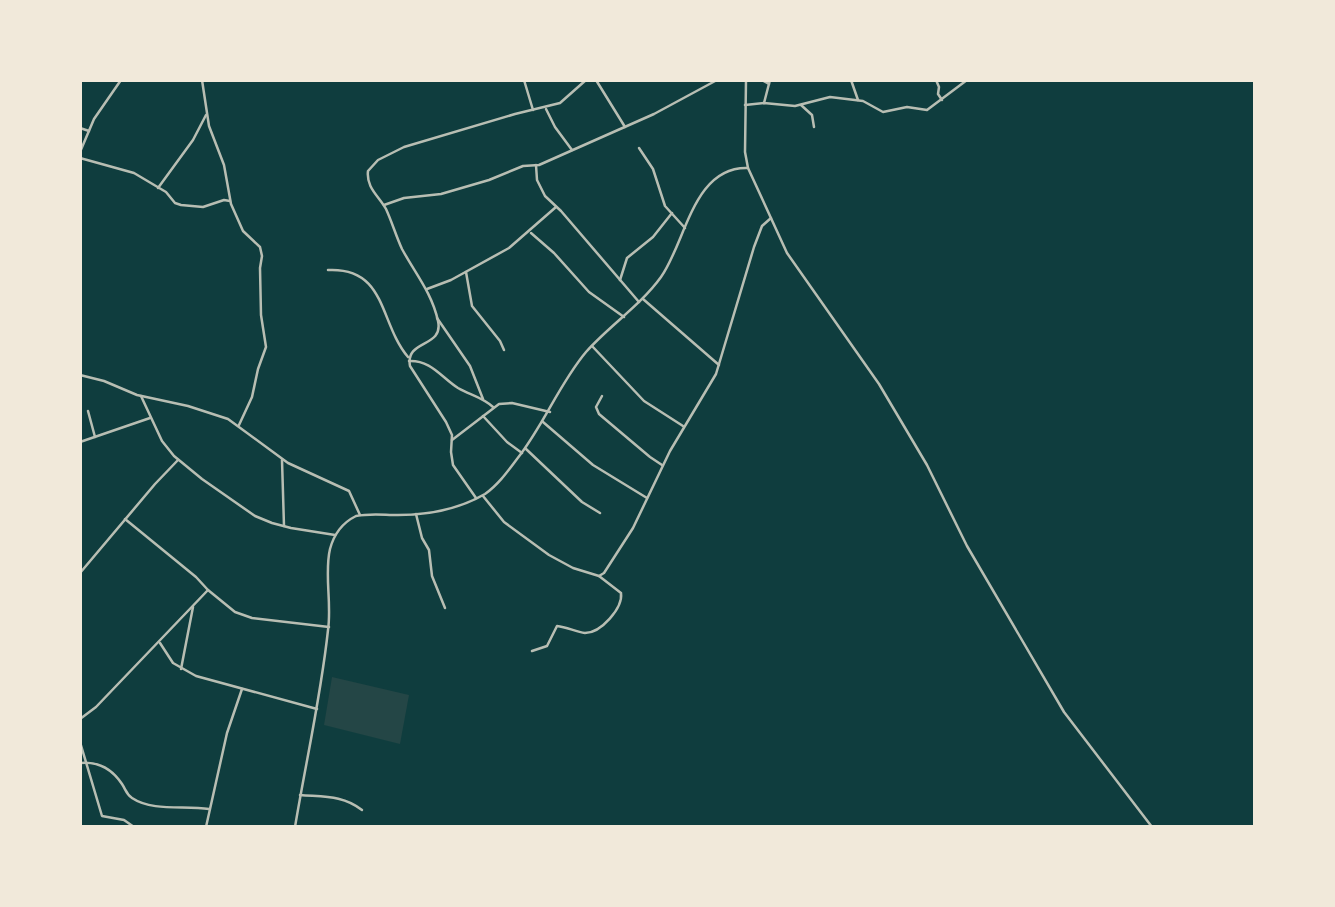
<svg xmlns="http://www.w3.org/2000/svg" width="1335" height="907" viewBox="0 0 1335 907" font-family="Karla,sans-serif">
	<rect width="100%" height="100%" fill="#0f3d3e"/>
	<!-- green -->
	<path fill="#244646" d="M332 677 409 695 400 744 324 725Z"/>
	<g fill="none" stroke-linecap="round" stroke-linejoin="round">
		<!-- minor -->
		<g stroke="#b8beb3" stroke-width="2.5">
			<path d="M202 80 209 126 224 165 231 204 243 231 260 247 262 256 260 268 261 315 266 347 258 369 252 397 239 425"/>
			<path d="M524 80 533 110"/>
			<path d="M596 80 625 127"/>
			<path d="M746 80 745 152 748 168 787 253 879 384 927 465 967 546 1064 712 1152 827"/>
			<path d="M762 80 769 84"/>
			<path d="M851 80 858 100"/>
			<path d="M936 80 939 87 938 94 942 100"/>
			<path d="M764 103 770 80"/>
			<path d="M745 105 764 103 795 106 830 97 863 101 883 112 907 107 927 110 967 80"/>
			<path d="M801 105 812 115 814 127"/>
			<path d="M546 109 555 127 572 150"/>
			<path d="M80 128 89 131"/>
			<path d="M639 148 653 169 665 206 685 228"/>
			<path d="M80 152 94 119 121 80"/>
			<path d="M80 158 134 173 166 192 175 203 181 205 203 207 224 200 230 201"/>
			<path d="M536 165 537 180 545 196 561 211 639 302"/>
			<path d="M158 188 193 140 206 115"/>
			<path d="M384 205 404 198 441 194 489 180 523 166 539 165 654 114 717 80"/>
			<path d="M531 233 554 253 589 292 624 317"/>
			<path d="M328 270C387 267 379 323 408 357"/>
			<path d="M466 272 472 306 500 341 504 350"/>
			<path d="M620 280 627 258 653 237 672 213"/>
			<path d="M427 289 451 280 509 248 556 207"/>
			<path d="M643 299 719 365"/>
			<path d="M437 318 470 366 483 399"/>
			<path d="M592 346 644 401 683 426"/>
			<path d="M409 361C431 360 441 377 458 388 470 395 482 397 493 407"/>
			<path d="M80 375 104 381 137 395 188 406 228 419 288 463 349 491 360 515"/>
			<path d="M141 396 162 441 174 456 202 479 255 516 272 523 291 528 335 535"/>
			<path d="M602 396 596 407 599 414 650 457 662 465"/>
			<path d="M88 411 95 437"/>
			<path d="M483 416 507 442 522 453"/>
			<path d="M543 422 593 465 647 498"/>
			<path d="M452 440 499 404 512 403 550 412"/>
			<path d="M80 442 150 418"/>
			<path d="M526 449 582 502 600 513"/>
			<path d="M282 460 284 526"/>
			<path d="M483 496 504 522 549 555 573 568 599 576 604 573 633 528 670 451 716 374 754 247 762 226 771 218"/>
			<path d="M476 498 453 465 451 452 452 435 446 422 410 366C405 339 444 348 438 321 432 293 415 273 402 249 396 236 392 222 386 209 379 196 366 188 368 171L378 160 404 147 515 114 560 103 586 80"/>
			<path d="M416 514 422 538 429 550 432 576 445 608"/>
			<path d="M125 519 196 577 208 590 235 612 252 618 329 627"/>
			<path d="M80 573 155 484 178 460"/>
			<path d="M160 643 173 663 196 676 317 709"/>
			<path d="M532 651 547 646 557 626C567 627 576 632 585 633 601 633 623 608 621 593L599 576"/>
			<path d="M181 669 193 607"/>
			<path d="M80 719 96 707 208 590"/>
			<path d="M80 742 102 816 124 820 134 827"/>
			<path d="M80 763C99 761 112 769 122 784 126 790 126 794 132 798 153 812 185 805 209 809"/>
			<path d="M300 795C324 797 343 795 362 810"/>
			<path d="M206 827 227 733 242 689"/>
			<path d="M295 827C306 761 321 696 328 630 332 603 324 574 330 549 334 534 342 523 356 516 370 513 384 515 398 515 428 515 459 509 485 494 498 485 508 471 517 459 544 425 559 384 586 352 610 325 640 306 661 277 686 242 693 166 748 168"/>
		</g>
	</g>
	<!-- border -->
	<rect width="1335" height="907" fill="none" stroke="#f1e9da" stroke-width="164"/>
</svg>
